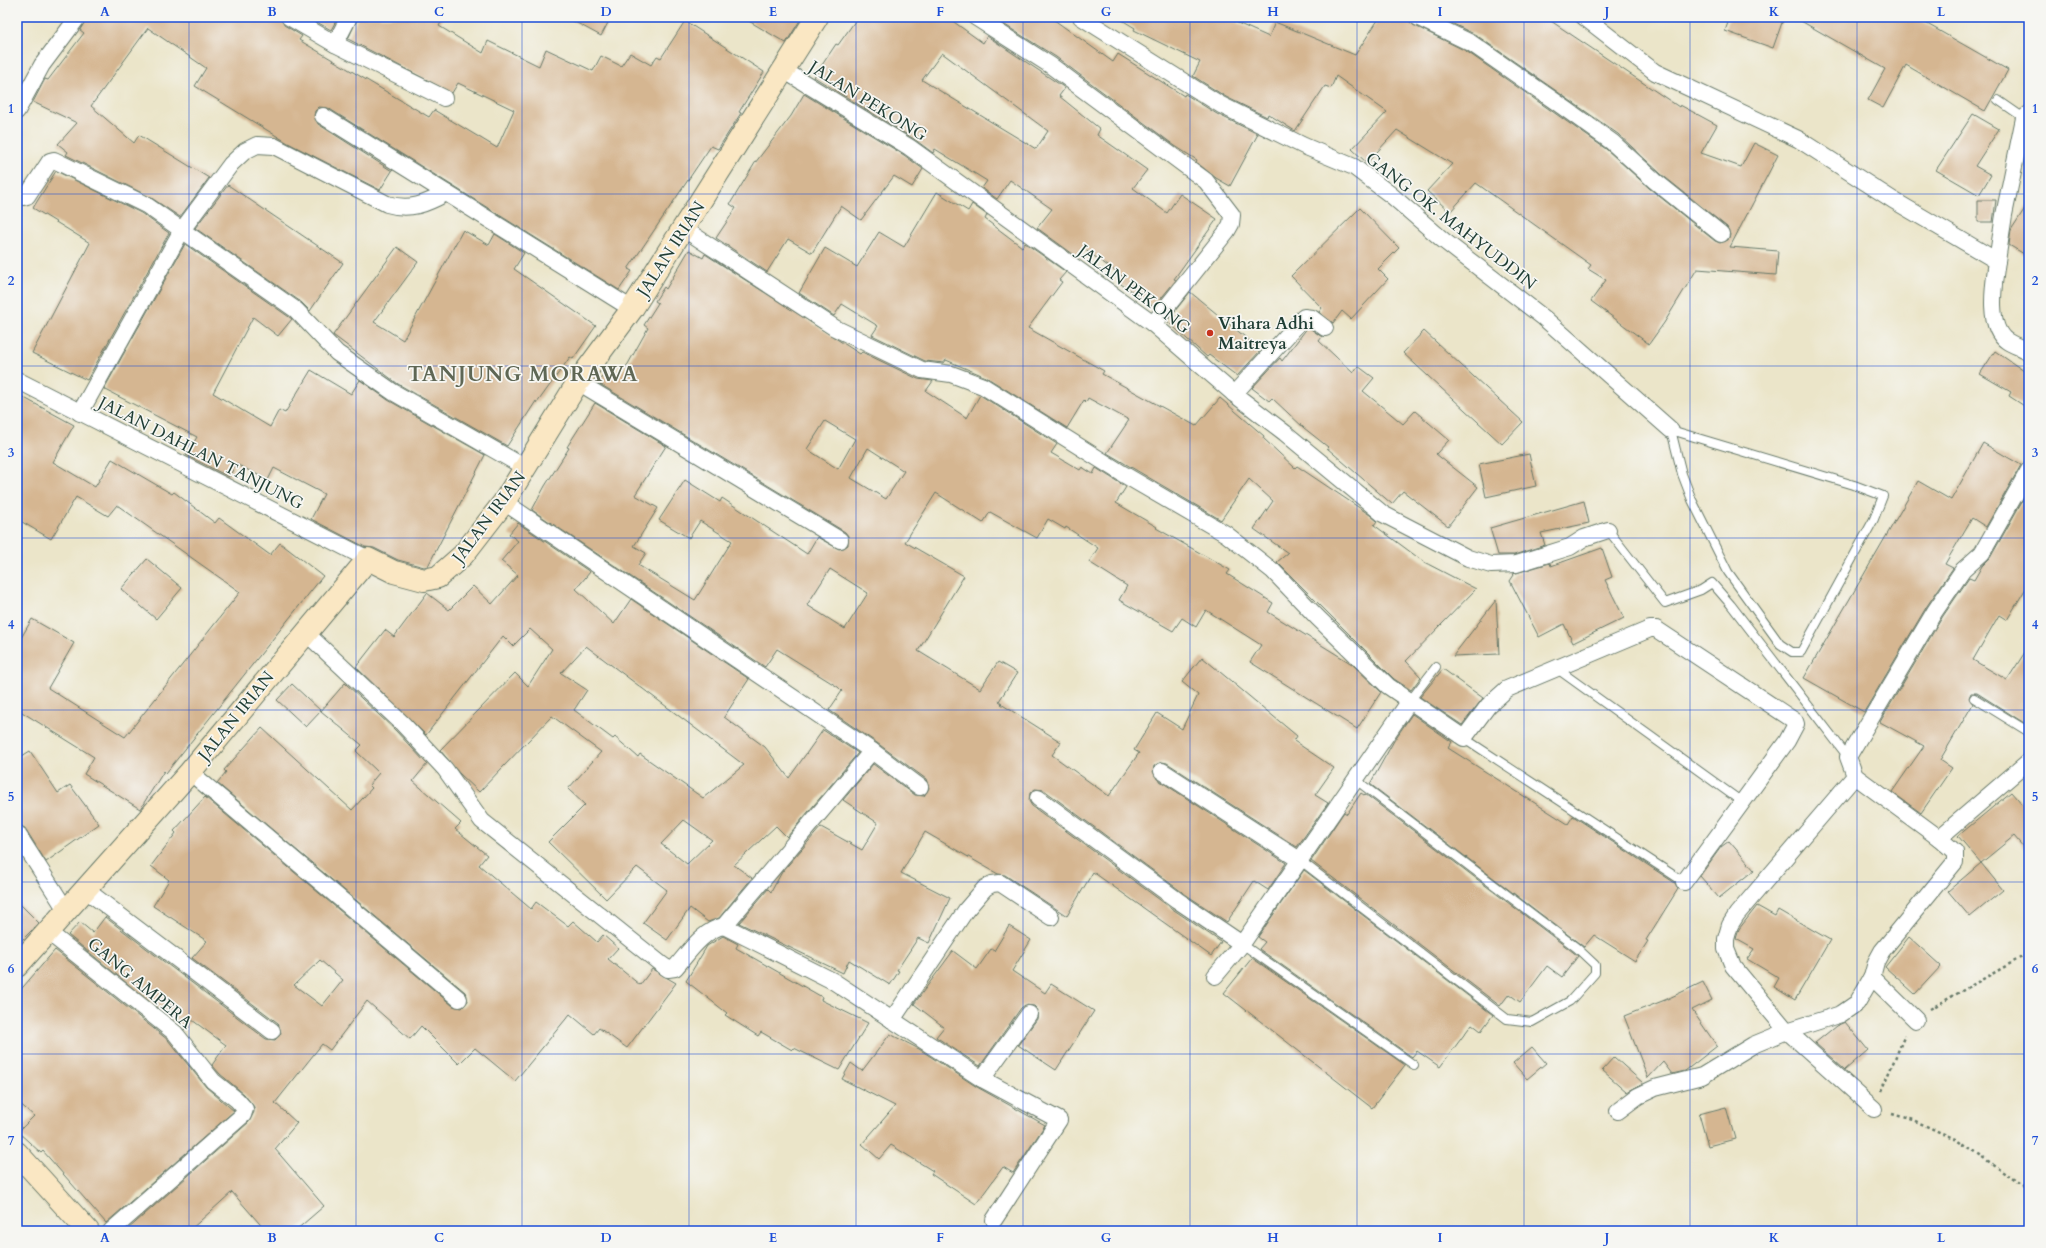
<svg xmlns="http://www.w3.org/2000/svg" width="2046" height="1248" viewBox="0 0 2046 1248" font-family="Cardo,serif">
	<rect width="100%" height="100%" fill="#f6f6f2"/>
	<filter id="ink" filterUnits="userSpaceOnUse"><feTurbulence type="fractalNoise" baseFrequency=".025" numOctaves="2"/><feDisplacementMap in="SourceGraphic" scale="8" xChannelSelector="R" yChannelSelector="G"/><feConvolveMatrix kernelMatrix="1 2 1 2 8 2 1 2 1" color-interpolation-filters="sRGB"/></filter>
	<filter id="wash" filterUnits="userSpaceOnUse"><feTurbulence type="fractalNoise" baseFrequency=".012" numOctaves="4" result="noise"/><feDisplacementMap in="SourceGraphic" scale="16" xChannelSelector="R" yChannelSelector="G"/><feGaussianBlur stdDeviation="0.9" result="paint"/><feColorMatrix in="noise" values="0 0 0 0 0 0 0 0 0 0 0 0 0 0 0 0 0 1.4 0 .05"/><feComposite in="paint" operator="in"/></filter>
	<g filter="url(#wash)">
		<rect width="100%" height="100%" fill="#ebe5c9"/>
		<g id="blocks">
			<!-- building -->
			<g fill="#d5b691" fill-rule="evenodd">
				<path d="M87 17H280L284 25 302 36 299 40 429 117 434 110 497 148 514 110 458 83 452 93 348 39 358 17H444L439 26 483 53 488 41 539 66 546 49 593 71 601 56 621 66 630 53 651 65 657 56 661 58 685 21 764 72 739 112 741 113 718 149 711 146 628 269 632 271 619 290 328 108 319 107 315 111 314 116 318 124 392 171 380 190 288 143 195 86 206 68 148 28 91 106 134 143 139 135 209 178 180 217 150 197 66 155 68 152 58 144 77 123 33 102 45 79 48 80 84 33 80 30Z"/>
				<path d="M308 17H338L331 30Z"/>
				<path d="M566 17H611L601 36Z"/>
				<path d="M742 17H802L786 43Z"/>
				<path d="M858 17H947L983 43 987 36 1065 88 1059 96 1100 129 1097 135 1147 170 1133 188 1167 213 1180 194 1217 219 1174 279 1176 280 1154 307 1118 282 1122 276 1084 249 1077 257 1037 228 1052 209 1010 180 997 199 982 188 987 181 935 149 933 153 914 139 814 77 836 44 838 45ZM942 53 1048 131 1036 149 922 80Z"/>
				<path d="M999 17H1050L1113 62 1118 54 1184 96 1185 94 1217 114 1258 134 1230 186 1216 178 1196 162 1197 160 1175 146 1056 57 997 20Z"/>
				<path d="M1117 17H1224L1269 37 1275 22 1355 55 1380 17H1408L1413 25 1466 51 1606 149 1649 188 1715 241 1720 243 1728 240 1730 235 1727 227 1661 174 1618 134 1476 35 1439 17H1545L1679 107 1680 105 1717 125 1701 153 1741 167 1754 143 1778 155 1730 247 1778 251 1776 275 1697 269 1664 323 1649 344 1591 301 1606 280 1588 269 1591 265 1476 183 1450 212 1427 191 1452 164 1397 130 1367 163 1352 149 1387 112 1336 76 1331 88 1325 86 1295 131 1268 114 1267 117 1226 97 1193 76 1200 62 1134 30 1135 28Z"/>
				<path d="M1730 17H1784L1773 48 1725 31Z"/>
				<path d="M1794 17H1915L2008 70 1985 111 1906 65 1883 108 1868 100 1885 69Z"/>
				<path d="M804 94 904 155 923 169 912 187 894 176 861 220 841 206 812 253 788 239 767 272 716 238 736 208 730 204 755 163 791 116Z"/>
				<path d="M1973 114 1999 129 1975 166 1991 175 1979 195 1936 170Z"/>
				<path d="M56 171 141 213 169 233 87 380 32 353 90 243 33 208Z"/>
				<path d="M228 185 343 263 310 311 301 302 195 228Z"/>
				<path d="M937 192 968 211 972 204 987 215 985 219 1022 247 1025 243 1066 272 1059 280 1062 282 1028 328 1104 371 1102 374 1196 426 1220 398 1264 436 1263 438 1295 468 1297 466 1370 515 1377 521 1374 525 1424 562 1476 589 1406 661 1421 677 1411 690 1394 679 1277 562 1288 553 1254 529 1273 501 1249 479 1221 520 1107 453 1129 420 1088 398 1086 402 1084 400 1067 428 986 377 946 360 944 363 925 361 872 335 878 326 842 304 834 316 799 293 825 248 857 267 879 232 904 247Z"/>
				<path d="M1978 200H1996L1993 222H1978Z"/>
				<path d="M2029 202V257L2009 245 2011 230Z"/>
				<path d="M1360 208 1399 248 1378 269 1388 279 1351 319 1342 311 1333 323 1319 312 1322 308 1291 276Z"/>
				<path d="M463 230 489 245 495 234 524 253 514 269 596 326 573 359 570 357 537 403 536 401 507 446 398 384 333 335 397 247 418 262 374 322 403 340Z"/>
				<path d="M185 244 292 319 278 336 253 317 213 393 270 427 279 410 285 413 311 370 351 394 360 380 388 400 485 455 428 566 424 567 398 560 374 548 365 547 311 519 324 494 274 468 268 480 236 464 229 477 186 455 197 437 104 389Z"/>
				<path d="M689 250 703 258 705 254 860 354 862 352 918 379 933 381 926 391 967 418 980 395 1057 444 1051 453 1080 470 1082 467 1093 474 1096 468 1126 487 1116 503 1157 527 1156 528 1230 570 1227 574 1273 603 1268 612 1352 664 1381 692 1357 729 1250 662 1261 645 1206 610 1196 627 1182 618 1173 631 1119 600 1127 586 1089 562 1098 548 1066 527 1065 529 1048 519 1037 538 990 512 983 523 936 493 905 542 964 576 918 651 980 689 998 662 1017 673 999 701 1002 703 1001 704 1061 742 1052 755 1109 796 1139 753 1134 750 1157 713 1182 729 1198 695 1182 682 1202 657 1297 736 1294 741 1334 768 1315 795 1328 803 1297 847 1167 763 1162 762 1154 766 1153 771 1157 779 1286 863 1268 890 1254 881 1227 922 1182 892 1044 790 1035 789 1030 793 1029 801 1032 806 1171 908 1221 942 1211 956 1093 872 1067 916 1005 875 998 874 925 832 901 873 950 898 929 943 918 938 897 970 899 971 890 985 849 960 843 973 739 923 768 889 771 892 782 872 821 827 862 850 878 823 843 800 873 764 915 795 924 796 929 788 926 779 877 743 829 710 842 691 838 687 777 649 765 667 532 510 545 486 569 448 567 447 595 403 666 446 635 495 658 508 634 546 646 553 638 565 695 600 732 541 700 521 689 538 659 520 685 480 720 502 722 498 807 554 817 537 839 549 844 548 848 545V536L845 532 598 383 606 371 617 377 628 364 648 328 644 325 658 303 655 301 664 287 666 289ZM825 421 855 439 838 469 807 449ZM868 448 904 471 886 499 851 478ZM830 569 868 593 845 629 807 605Z"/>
				<path d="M1190 292 1261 350 1237 376 1209 355 1207 357 1167 321Z"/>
				<path d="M1308 327 1322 337 1319 341 1353 373 1358 366 1374 378 1363 391 1403 424 1415 411 1449 440 1436 454 1478 487 1448 526 1403 491 1392 504 1327 448 1328 447 1304 428 1272 398 1269 401 1252 388 1280 358 1282 361Z"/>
				<path d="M1424 331 1523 422 1502 444 1403 353Z"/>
				<path d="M1995 351 2024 371 2029 364V409L2009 396 2011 392 1980 374Z"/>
				<path d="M17 394 74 425 53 462 95 487 112 459 172 494 174 492 215 523 219 518 270 555 280 543 323 576 166 773 164 771 140 809 84 774 94 757 17 709V645L32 619 74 643 48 688 125 737 240 592 117 505 108 516 76 497 51 539 17 519Z"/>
				<path d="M1983 443 2021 465 1986 527 1972 518 1945 564 1953 568 1927 606 1864 712 1804 678 1918 481 1951 500Z"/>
				<path d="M1529 454 1536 486 1486 497 1479 464Z"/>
				<path d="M2029 489V583L2007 620 1999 615 1973 660 2007 680 2029 646V726L1977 693H1971L1969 698 1973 704 1940 760 1952 768 1921 813 1892 792 1924 746 1880 722 1943 616 1969 578 1974 580 1982 566 1990 558Z"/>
				<path d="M1584 501 1589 523 1541 533 1545 545 1514 555H1498L1490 528Z"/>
				<path d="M518 523 590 572 576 589 614 624 631 599 749 679 724 717 765 747 789 778 823 730 858 753 787 837 776 826 734 865 752 878 719 918 708 922 690 908 667 940 643 923 667 890 637 867 606 899 548 842 585 805 568 789 601 752 552 716 479 792 459 773 440 750 515 673 528 686 552 649 530 629 513 646 503 636 426 735 356 667 385 630 394 637 427 593 449 610 473 586 492 604 518 575 501 561 518 541 509 534ZM586 646 744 765 703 798 640 754 638 757 615 737 613 739 574 710 587 690 561 673ZM684 820 712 840 687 864 661 844Z"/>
				<path d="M1602 548 1612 577 1605 580 1624 618 1573 643 1564 624 1539 637 1510 581 1514 575 1513 574 1550 563 1551 566Z"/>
				<path d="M147 559 182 588 156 619 121 589Z"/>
				<path d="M1496 600 1499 654 1453 656Z"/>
				<path d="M1443 669 1483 698 1462 725 1420 697Z"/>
				<path d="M345 683 395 730 427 764 413 781 461 823 455 829 487 855 479 865 531 909 536 902 568 926 573 921 597 942 603 935 618 948 608 959 640 985 652 969 676 983 627 1048 599 1028 594 1034 570 1014 515 1081 475 1048 459 1064 421 1026 410 1039 367 1001 330 1050 322 1044 275 1103 297 1123 275 1149 324 1206 295 1231H266L232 1192 189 1231H128L127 1230 249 1122 254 1112V1107L244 1094 220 1074 212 1065 226 1045 192 1020 184 1030 68 935 80 922 93 933 105 917 266 1039 275 1040 281 1033 278 1023 192 958 207 941 153 906 169 880 151 866 176 833 174 831 205 797 453 1006 462 1008 468 1001 465 992 217 783 226 772 224 770 262 728 352 810 372 788 369 785 379 773 356 751 362 745 321 711ZM320 960 343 980 322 1006 294 985Z"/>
				<path d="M292 684 321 711 306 727 277 700Z"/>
				<path d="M1412 714 1452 742 1448 748 1568 824 1573 816 1675 883 1678 889 1646 940 1648 941 1635 961 1594 935 1584 947 1370 784 1395 739Z"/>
				<path d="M30 751 58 793 70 785 99 824 46 862 25 828 17 824V759Z"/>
				<path d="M2011 792 2029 813V854L2014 836 1981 863 2003 890 1970 917 1948 891 1981 863 1958 836Z"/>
				<path d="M1361 793 1364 795 1365 794 1573 952 1578 956 1562 977 1547 966 1520 1002 1509 994 1500 1006 1311 861 1344 812 1347 814Z"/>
				<path d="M1729 841 1754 870 1719 898 1700 876 1721 847Z"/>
				<path d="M1304 870 1493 1015 1481 1031 1472 1024 1440 1067 1417 1051 1412 1057 1259 949 1265 942 1258 937Z"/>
				<path d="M17 901 39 923 17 945Z"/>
				<path d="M1757 906 1775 916 1778 910 1830 940 1795 1000 1774 987 1779 978 1747 959 1754 949 1736 939 1739 929Z"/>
				<path d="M1009 926 1031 940 1012 971 1045 993 1051 984 1094 1011 1056 1070 1018 1045 1037 1019 1038 1010 1034 1006 1025 1005 1021 1008 980 1066 936 1037 944 1027 914 1004 953 951 977 969 991 949 994 951Z"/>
				<path d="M723 936 738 944 736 948 822 997 821 1000 868 1023 839 1070 794 1048 792 1050 761 1032 758 1036 725 1015 727 1013 686 981 707 946Z"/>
				<path d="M1909 937 1941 966 1915 994 1885 967Z"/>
				<path d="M55 950 168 1040 206 1087 234 1111 106 1223 43 1151 41 1153 18 1132 34 1116 17 1101V994Z"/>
				<path d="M1252 958 1405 1065 1372 1108 1224 993Z"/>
				<path d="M1703 982 1712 1000 1692 1010 1717 1046 1685 1071 1672 1074 1663 1062 1648 1078 1624 1016 1665 1000Z"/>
				<path d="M1845 1022 1868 1050 1845 1070 1815 1043 1836 1026Z"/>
				<path d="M890 1034 919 1049 977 1087 1045 1125 1013 1173 1003 1167 976 1204 931 1174 933 1171 891 1145 879 1159 862 1144 895 1106 842 1079 851 1063 862 1071Z"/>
				<path d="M1532 1047 1546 1063 1527 1079 1513 1063Z"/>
				<path d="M1614 1057 1643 1083 1627 1092 1602 1070Z"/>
				<path d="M1726 1107 1735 1139 1708 1146 1699 1114Z"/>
			</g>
		</g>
	</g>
	<g filter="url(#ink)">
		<use href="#blocks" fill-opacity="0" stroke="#667868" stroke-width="1"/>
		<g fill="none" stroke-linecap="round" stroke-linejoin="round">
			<!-- lane casing -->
			<g stroke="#667868" stroke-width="10">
				<g id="lane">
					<path d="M1998 100 2024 118"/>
					<path d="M1671 430 1854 485 1883 496 1874 519 1801 652H1792L1780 644 1728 572 1692 500 1682 474Z"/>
					<path d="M1608 530 1665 603 1701 590 1712 583 1731 605 1848 757"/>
					<path d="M1556 668 1742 802"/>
					<path d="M1974 698 2029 732"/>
					<path d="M1409 702 1436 667"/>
					<path d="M1464 738 1684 882"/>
					<path d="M1301 861 1507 1019 1532 1022 1570 1001 1595 973V965L1577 948 1356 780"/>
					<path d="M1242 944 1414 1065"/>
				</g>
			</g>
			<!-- street casing -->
			<g stroke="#667868" stroke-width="18">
				<g id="street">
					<path d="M289 17 335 44 444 98"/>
					<path d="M975 17 1050 65 1206 181 1232 215 1231 224 1227 231 1153 324"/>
					<path d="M1081 17 1221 105 1304 146 1354 167 1391 195 1443 240 1544 318 1671 430"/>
					<path d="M1417 17 1471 43 1556 102 1612 142 1655 181 1721 234"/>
					<path d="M1584 17 1655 72 1798 139 1893 200 1997 261C1994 282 1986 327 2007 341 2013 345 2022 348 2029 352"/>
					<path d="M335 44 349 17"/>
					<path d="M785 71 909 147 1153 324 1234 394 1285 433 1383 514 1468 558 1491 565 1516 564 1570 547 1584 538 1608 530"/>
					<path d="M17 111 42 65 78 17"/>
					<path d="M323 116 632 309"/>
					<path d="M17 195 23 197 27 196 50 161 54 160 146 205 296 310 337 353 393 392 526 468"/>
					<path d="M684 229 835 328 922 370 951 374 983 386 1123 474 1226 534 1273 571 1317 617 1388 686 1464 738 1488 706 1507 689 1650 629H1656L1795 721 1796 724 1787 741 1684 882"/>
					<path d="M1997 261 2004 215 2024 118 2029 114"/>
					<path d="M17 380 368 559"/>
					<path d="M578 382 840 540"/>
					<path d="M1234 394 1304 317 1312 318 1325 328"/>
					<path d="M80 413 182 230 231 164 245 151 257 145 274 146 387 204C410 211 426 204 446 193"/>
					<path d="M2029 470 1982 553 1963 570 1935 611 1848 757 1855 776 1939 838 2029 761"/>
					<path d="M504 502 872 751 920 787"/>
					<path d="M305 632 402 723 445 769 482 821 661 964 668 969 675 968C689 952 703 930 724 926"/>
					<path d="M872 751 724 926 833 981 982 1079 1059 1120 994 1220"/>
					<path d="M1162 771 1301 861"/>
					<path d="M190 772 459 999"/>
					<path d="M1855 776 1737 914 1730 925 1726 939V949L1733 966 1787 1031 1874 1109"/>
					<path d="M1038 798 1177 900 1242 944"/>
					<path d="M17 833 66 910"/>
					<path d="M86 890 272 1031"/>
					<path d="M47 931 175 1033 213 1081 237 1100 245 1109 243 1115 111 1231"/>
					<path d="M1215 976 1242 944 1409 702"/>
					<path d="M1872 977 1916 1020"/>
					<path d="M892 1020 966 910 985 888 992 884 1000 883 1051 917"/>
					<path d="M982 1079 1029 1014"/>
					<path d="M1618 1111 1638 1096 1655 1088 1702 1076 1753 1045 1787 1031 1841 1014 1857 1003 1872 977 1876 962 1882 951 1955 862V852L1939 838"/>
				</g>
			</g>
			<!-- secondary casing -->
			<g stroke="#667868" stroke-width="24">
				<g id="secondary">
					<path d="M17 966 190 772 368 559 394 572 424 580 438 577 463 555 504 502 578 382 632 309 817 17"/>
					<path d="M17 1153 88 1231"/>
				</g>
			</g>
			<!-- path -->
			<g stroke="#667868" stroke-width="2.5" stroke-dasharray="3 3" stroke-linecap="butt">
				<path d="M1930 1009 2029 953"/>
				<path d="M1881 1091 1905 1035"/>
				<path d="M1892 1114 1913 1120 1955 1139 2029 1189"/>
			</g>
			<!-- lane -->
			<use href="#lane" stroke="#fff" stroke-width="8"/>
			<!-- street -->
			<use href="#street" stroke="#fff" stroke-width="16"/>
			<!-- secondary -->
			<use href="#secondary" stroke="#fae7c3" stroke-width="22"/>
		</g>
	</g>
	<!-- grid -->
	<path fill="none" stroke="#1d4ed8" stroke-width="1" stroke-opacity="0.55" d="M189 17V1231M356 17V1231M522 17V1231M689 17V1231M856 17V1231M1023 17V1231M1190 17V1231M1357 17V1231M1524 17V1231M1690 17V1231M1857 17V1231M17 194H2029M17 366H2029M17 538H2029M17 710H2029M17 882H2029M17 1054H2029"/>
	<!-- markers -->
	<circle fill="#c8321e" stroke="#f6f6f2" stroke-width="1.5" cx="1210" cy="333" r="4"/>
	<g text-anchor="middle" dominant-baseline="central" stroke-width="3.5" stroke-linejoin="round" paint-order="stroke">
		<!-- street labels -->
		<g font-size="17" fill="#1f3d34" stroke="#f6f6f2">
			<text transform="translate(868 101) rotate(32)">JALAN PEKONG</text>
			<text transform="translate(1451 221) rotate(38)">GANG OK. MAHYUDDIN</text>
			<text transform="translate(671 249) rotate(-57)">JALAN IRIAN</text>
			<text transform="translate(1134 289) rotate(37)">JALAN PEKONG</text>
			<text transform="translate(201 453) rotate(27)">JALAN DAHLAN TANJUNG</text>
			<text transform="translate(489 517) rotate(-53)">JALAN IRIAN</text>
			<text transform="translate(236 716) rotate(-51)">JALAN IRIAN</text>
			<text transform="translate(140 983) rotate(40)">GANG AMPERA</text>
		</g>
		<!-- poi labels -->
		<g font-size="17" font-weight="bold" fill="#1f3d34" stroke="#f6f6f2" text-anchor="start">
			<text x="1218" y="323">Vihara Adhi<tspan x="1218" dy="20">Maitreya</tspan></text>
		</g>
		<!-- district labels -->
		<g font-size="21" font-weight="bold" letter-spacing="1" fill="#5f6755" stroke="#f6f6f2">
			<text x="523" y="374">TANJUNG MORAWA</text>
		</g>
	</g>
	<!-- margin -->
	<rect width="2046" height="1248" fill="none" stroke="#f6f6f2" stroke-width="44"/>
	<rect x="22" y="22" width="2002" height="1204" fill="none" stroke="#1d4ed8" stroke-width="1.5"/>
	<g font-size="13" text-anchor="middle" font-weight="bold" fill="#1d4ed8">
		<text x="105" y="16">A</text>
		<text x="272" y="16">B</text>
		<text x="439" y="16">C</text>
		<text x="606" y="16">D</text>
		<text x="773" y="16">E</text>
		<text x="940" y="16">F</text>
		<text x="1106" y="16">G</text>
		<text x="1273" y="16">H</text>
		<text x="1440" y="16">I</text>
		<text x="1607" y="16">J</text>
		<text x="1774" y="16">K</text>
		<text x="1941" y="16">L</text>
		<text x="11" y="113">1</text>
		<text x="2035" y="113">1</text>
		<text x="11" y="285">2</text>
		<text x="2035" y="285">2</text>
		<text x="11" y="457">3</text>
		<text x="2035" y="457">3</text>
		<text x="11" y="629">4</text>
		<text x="2035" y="629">4</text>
		<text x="11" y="801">5</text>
		<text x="2035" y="801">5</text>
		<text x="11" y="973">6</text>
		<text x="2035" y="973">6</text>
		<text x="11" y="1145">7</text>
		<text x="2035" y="1145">7</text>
		<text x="105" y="1242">A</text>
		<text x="272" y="1242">B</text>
		<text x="439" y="1242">C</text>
		<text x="606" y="1242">D</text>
		<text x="773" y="1242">E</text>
		<text x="940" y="1242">F</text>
		<text x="1106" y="1242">G</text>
		<text x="1273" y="1242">H</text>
		<text x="1440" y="1242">I</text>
		<text x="1607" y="1242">J</text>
		<text x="1774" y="1242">K</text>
		<text x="1941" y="1242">L</text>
	</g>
</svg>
